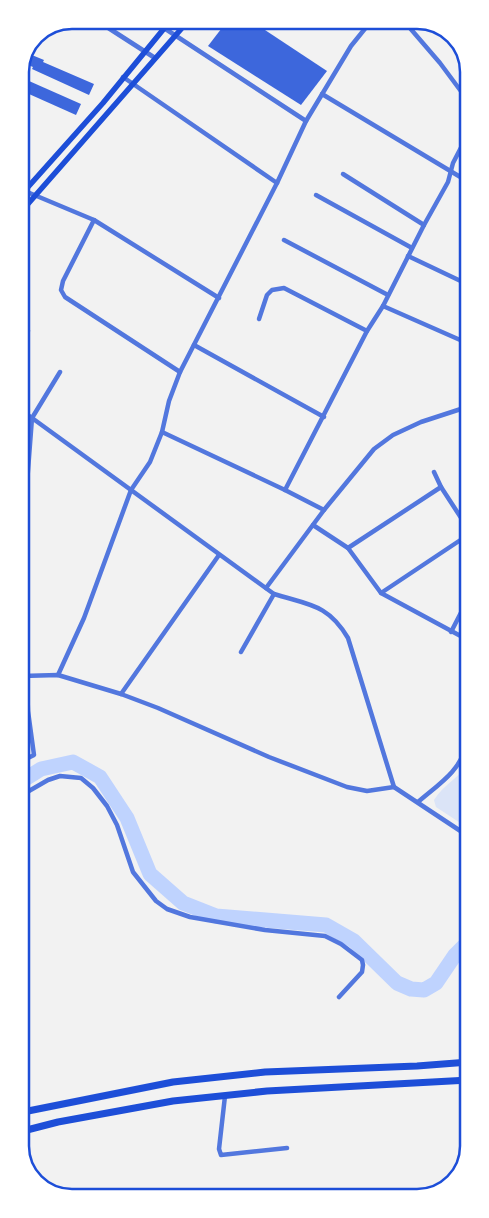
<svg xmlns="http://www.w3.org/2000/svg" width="489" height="1218" viewBox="0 0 489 1218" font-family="'Fira Sans Condensed',sans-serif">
	<rect width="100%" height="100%" fill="#f2f2f2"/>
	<!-- green -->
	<path fill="#dbe4f7" d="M468 762V828L436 807 434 800C443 785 461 777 468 762Z"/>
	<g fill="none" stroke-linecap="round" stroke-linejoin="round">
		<!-- river -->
		<path stroke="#bfd3fe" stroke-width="15" d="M22 781 41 769 73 762 100 777 127 818 150 874 183 903 216 916 326 925 354 941 397 983 411 989 424 990 436 983 455 955 468 942"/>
	</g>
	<!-- building -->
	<g fill="#3d67dc">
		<path d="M228 20H250L327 71 301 105 208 46Z"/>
		<path d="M27 53 44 60 43 62 94 84 89 95 32 69 33 67 23 63Z"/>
		<path d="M20 77 81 104 76 115 20 90Z"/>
	</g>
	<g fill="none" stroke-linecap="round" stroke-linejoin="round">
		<!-- minor -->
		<g stroke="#5277de" stroke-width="4.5">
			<path d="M403 20 440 63 466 98"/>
			<path d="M164 28 306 121"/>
			<path d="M123 77 277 183"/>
			<path d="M322 94 467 181"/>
			<path d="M343 174 424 225"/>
			<path d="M20 189 94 220 219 298"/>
			<path d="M316 195 412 248"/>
			<path d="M94 220 63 281 61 290 65 297 180 372"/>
			<path d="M284 240 388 295"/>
			<path d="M408 256 467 284"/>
			<path d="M21 302 24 304"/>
			<path d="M383 306 467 343"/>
			<path d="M259 319 267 295 272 290 284 288 367 331"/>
			<path d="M21 326 28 331"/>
			<path d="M194 345 324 417"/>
			<path d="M21 410 274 594C309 605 328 604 348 638L394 787"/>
			<path d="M162 432 285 490 324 510"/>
			<path d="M434 472 441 487 467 527"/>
			<path d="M285 490 367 331 383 306 424 225 448 182 453 163 467 136"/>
			<path d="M313 525 348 548 381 593 468 640"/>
			<path d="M348 548 441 487"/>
			<path d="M266 588 324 510 374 449 393 435 421 422 467 407"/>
			<path d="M381 593 468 535"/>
			<path d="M451 632 468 599"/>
			<path d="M241 652 274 594"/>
			<path d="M58 675 84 618 131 490 150 462 162 432 169 401 180 372 277 183 306 121 351 46 372 20"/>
			<path d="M22 676 58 675 121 694 158 708 269 757 347 787 367 791 394 787 468 836"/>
			<path d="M121 694 219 555"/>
			<path d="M22 761 34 755 28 711 22 549 32 418 60 372"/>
			<path d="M22 795 48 780 60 776 81 778 93 788 107 806 117 825 133 872 156 901 167 909 190 917 265 930 325 936 341 944 362 960 363 965 362 972 339 997"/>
			<path d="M418 802C440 783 458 773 468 744"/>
			<path d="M22 1046 23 1048"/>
			<path d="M225 1096 219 1149 221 1155 287 1148"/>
		</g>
		<!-- tertiary -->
		<path stroke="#5277de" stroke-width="5" d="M96 20 155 58"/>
		<!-- secondary -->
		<g stroke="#1d4ed8" stroke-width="5.5">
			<path d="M20 196 103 103 171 20"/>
			<path d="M20 213 189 20"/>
		</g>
		<!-- trunk -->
		<g stroke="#1d4ed8" stroke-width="7">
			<path d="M23 1112 173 1082 265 1072 417 1066 469 1062"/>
			<path d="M23 1131 58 1122 173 1101 267 1091 469 1080"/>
		</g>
	</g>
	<!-- crop -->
	<path d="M0 0H489V1218H0ZM72 29H417A43 43 0 0 1 460 72V1146A43 43 0 0 1 417 1189H72A43 43 0 0 1 29 1146V72A43 43 0 0 1 72 29Z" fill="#fff" fill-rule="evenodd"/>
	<path fill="none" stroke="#1d4ed8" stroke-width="2.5" d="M72 29H417A43 43 0 0 1 460 72V1146A43 43 0 0 1 417 1189H72A43 43 0 0 1 29 1146V72A43 43 0 0 1 72 29Z"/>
</svg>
